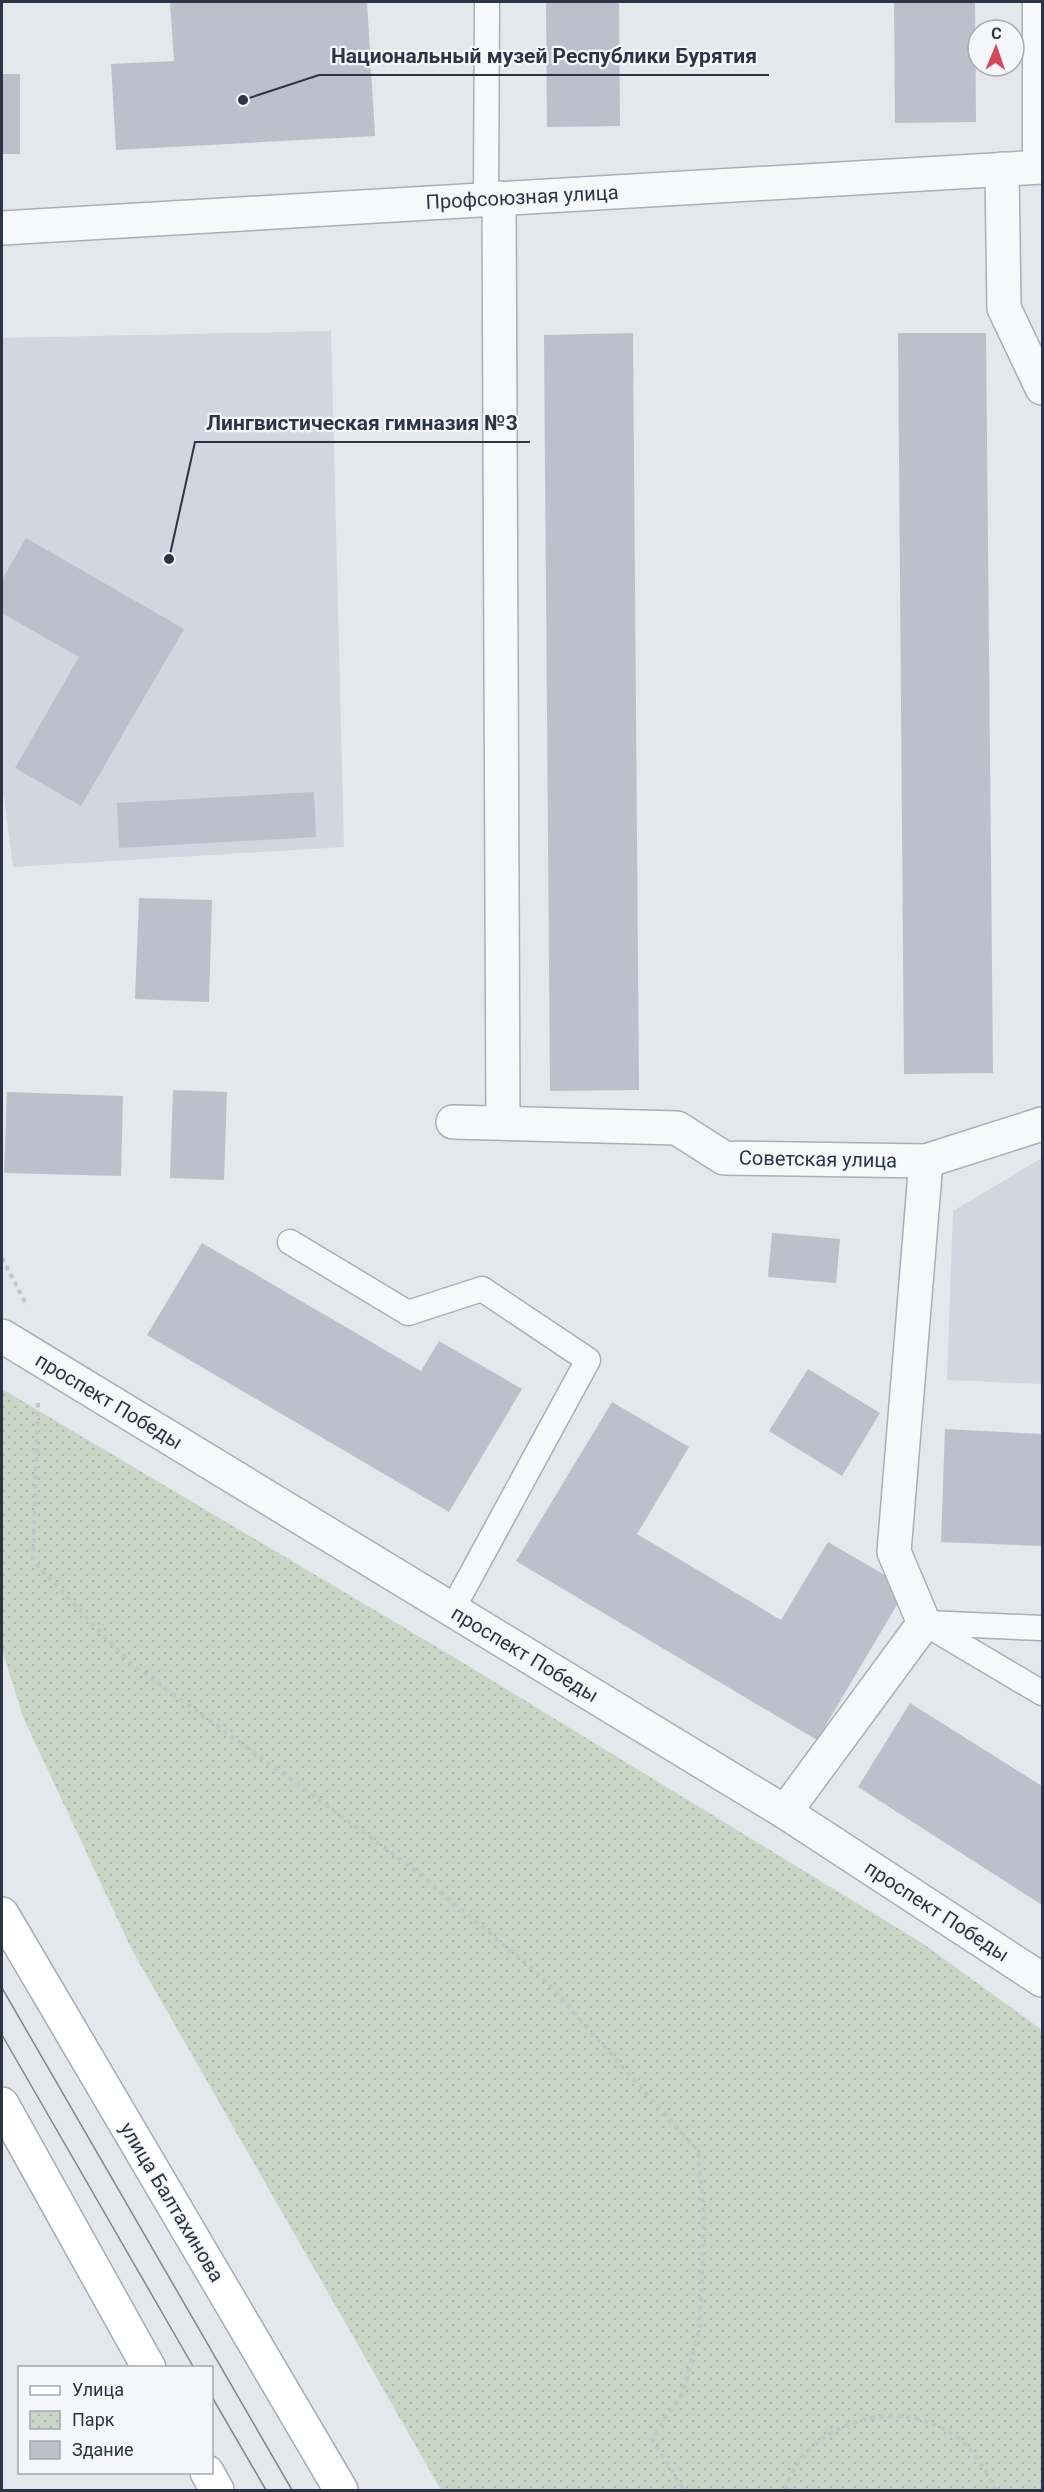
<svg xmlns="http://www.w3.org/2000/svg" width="1044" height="2492" viewBox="0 0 1044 2492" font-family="Roboto,sans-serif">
	<defs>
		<pattern id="park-dots" width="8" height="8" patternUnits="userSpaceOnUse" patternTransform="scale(1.5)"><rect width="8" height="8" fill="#c9d6c5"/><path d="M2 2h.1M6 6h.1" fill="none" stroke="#adb8ab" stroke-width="1.8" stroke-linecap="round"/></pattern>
	</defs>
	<rect width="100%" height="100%" fill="#e4e7ec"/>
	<!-- built -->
	<g fill="#d2d6de">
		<path d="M331 331 344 847 13 867 2 781V338Z"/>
		<path d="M1042 1158V1384L947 1380 953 1211Z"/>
	</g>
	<!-- park -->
	<path fill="url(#park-dots)" d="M2 1389 452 1656 922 1943 1042 2030V2490H441L132 1950 23 1717 2 1650Z"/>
	<!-- building -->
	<g fill="#bbc0ca">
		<path d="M170 2H367L375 136 116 150 111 64 174 61Z"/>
		<path d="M546 2H619L620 126 547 127Z"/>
		<path d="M894 2H975L976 122 895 123Z"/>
		<rect x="2" y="74" width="18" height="80"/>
		<path d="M633 333 639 1090 550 1091 544 335Z"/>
		<path d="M898 333H986L993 1073 904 1074Z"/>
		<path d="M26 538 184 629 81 806 15 768 79 657 2 613V580Z"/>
		<path d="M314 792 316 837 119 848 117 803Z"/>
		<path d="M139 898 212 900 209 1002 135 999Z"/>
		<path d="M173 1090 227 1092 224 1180 170 1178Z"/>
		<path d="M7 1092 123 1096 121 1176 4 1173Z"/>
		<path d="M772 1233 840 1239 836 1283 768 1277Z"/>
		<path d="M202 1243 421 1371 439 1341 522 1389 449 1512 147 1335Z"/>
		<path d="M808 1369 880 1413 842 1476 769 1431Z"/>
		<path d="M612 1402 689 1447 637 1534 781 1620 828 1542 907 1588 817 1740 516 1561Z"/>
		<path d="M945 1429 1042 1434V1546L941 1542Z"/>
		<path d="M910 1703 1042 1786V1905L858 1787Z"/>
	</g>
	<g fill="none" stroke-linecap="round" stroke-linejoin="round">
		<!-- service casing -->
		<g stroke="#a9aeb7" stroke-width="27">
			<g id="service">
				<path d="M1035 167V2"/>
				<path d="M486 199 487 2"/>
				<path d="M290 1242 408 1313 482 1289 588 1360 452 1610"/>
				<path d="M924 1623 1042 1693"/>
				<path d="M927 1623 1042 1628"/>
			</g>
		</g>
		<!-- minor casing -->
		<g stroke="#a9aeb7" stroke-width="36">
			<g id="minor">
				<path d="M1002 169 1004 308 1042 388"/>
				<path d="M499 198 503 1123"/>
				<path d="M2 228 1042 167"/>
				<path d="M453 1122 677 1128 724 1158 926 1161 1042 1124"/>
				<path d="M785 1812 924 1623 894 1552 926 1161"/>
			</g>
		</g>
		<!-- tertiary casing -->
		<g stroke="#a9aeb7" stroke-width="36">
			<path id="tertiary" d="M2 1336 785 1812 1042 1980"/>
		</g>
		<!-- primary casing -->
		<g stroke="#a3abb8" stroke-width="36">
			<g id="primary">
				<path d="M2 1914 341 2490"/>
				<path d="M2 2104 149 2368"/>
				<path d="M207 2472 217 2490"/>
			</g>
		</g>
		<!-- path -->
		<g stroke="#c2c5cb" stroke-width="4" stroke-dasharray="4.5 4.5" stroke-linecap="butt">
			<path d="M2 1258 27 1306"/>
			<path d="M38 1403 33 1561 129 1662 407 1864 542 1977 698 2151 704 2216 700 2326 683 2392 652 2439 684 2490"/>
			<path d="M785 2490C806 2422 898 2394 955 2436 974 2450 985 2469 995 2490"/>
		</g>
		<!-- service -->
		<use href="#service" stroke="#f7f8fa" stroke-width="24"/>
		<!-- minor -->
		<use href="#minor" stroke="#f7f8fa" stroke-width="33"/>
		<!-- tertiary -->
		<use href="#tertiary" stroke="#f7f8fa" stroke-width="33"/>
		<!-- primary -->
		<use href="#primary" stroke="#fff" stroke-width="33"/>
		<!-- tram -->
		<g stroke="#7d8696" stroke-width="1.5">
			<path d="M2 1988 292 2490"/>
			<path d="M2 2035 194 2368"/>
			<path d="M212 2397 266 2490"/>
		</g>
	</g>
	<g text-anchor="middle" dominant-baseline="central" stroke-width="4.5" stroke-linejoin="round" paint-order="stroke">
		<!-- street labels -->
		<g font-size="20" fill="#2b3445" stroke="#f4f6f9">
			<text transform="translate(522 197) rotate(-3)">Профсоюзная улица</text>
			<text transform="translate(818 1159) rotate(1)">Советская улица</text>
			<text transform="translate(109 1401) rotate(31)">проспект Победы</text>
			<text transform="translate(525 1654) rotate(31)">проспект Победы</text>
			<text transform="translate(937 1911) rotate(33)">проспект Победы</text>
			<text transform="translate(172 2202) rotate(59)">улица Балтахинова</text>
		</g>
	</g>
	<!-- callouts -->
	<path fill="none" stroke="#2b3445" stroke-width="2" d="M243 100L319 75H769M169 559L195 442H530"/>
	<g fill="#2b3445" stroke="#f4f6f9" stroke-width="2">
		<circle cx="243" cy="100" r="6"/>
		<circle cx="169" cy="559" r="6"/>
	</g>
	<g font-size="21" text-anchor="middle" font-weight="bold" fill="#2b3445" stroke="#f4f6f9" stroke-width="4.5" stroke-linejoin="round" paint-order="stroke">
		<text x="544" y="63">Национальный музей Республики Бурятия</text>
		<text x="362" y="430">Лингвистическая гимназия №3</text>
	</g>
	<!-- border -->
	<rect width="1044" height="2492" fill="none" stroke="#2b3445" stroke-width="6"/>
	<!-- legend -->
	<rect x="18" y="2366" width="195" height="108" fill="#f4f6f9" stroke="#a4a8b1" stroke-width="1.5"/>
	<rect x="30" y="2386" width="30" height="9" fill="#ffffff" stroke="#a4a8b1" stroke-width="1.5"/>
	<text x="72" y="2396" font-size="18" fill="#2b3445">Улица</text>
	<rect x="30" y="2411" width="30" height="18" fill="url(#park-dots)" stroke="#a4a8b1" stroke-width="1.5"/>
	<text x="72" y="2426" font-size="18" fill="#2b3445">Парк</text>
	<rect x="30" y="2441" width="30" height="18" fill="#bbc0ca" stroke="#a4a8b1" stroke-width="1.5"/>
	<text x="72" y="2456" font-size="18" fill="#2b3445">Здание</text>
	<!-- north arrow -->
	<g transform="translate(996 48) rotate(2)"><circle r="28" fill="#f4f6f9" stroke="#a4a8b1" stroke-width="1.5"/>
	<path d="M0-4.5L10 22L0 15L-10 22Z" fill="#d1495b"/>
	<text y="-9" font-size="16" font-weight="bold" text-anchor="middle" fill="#2b3445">С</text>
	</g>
</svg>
